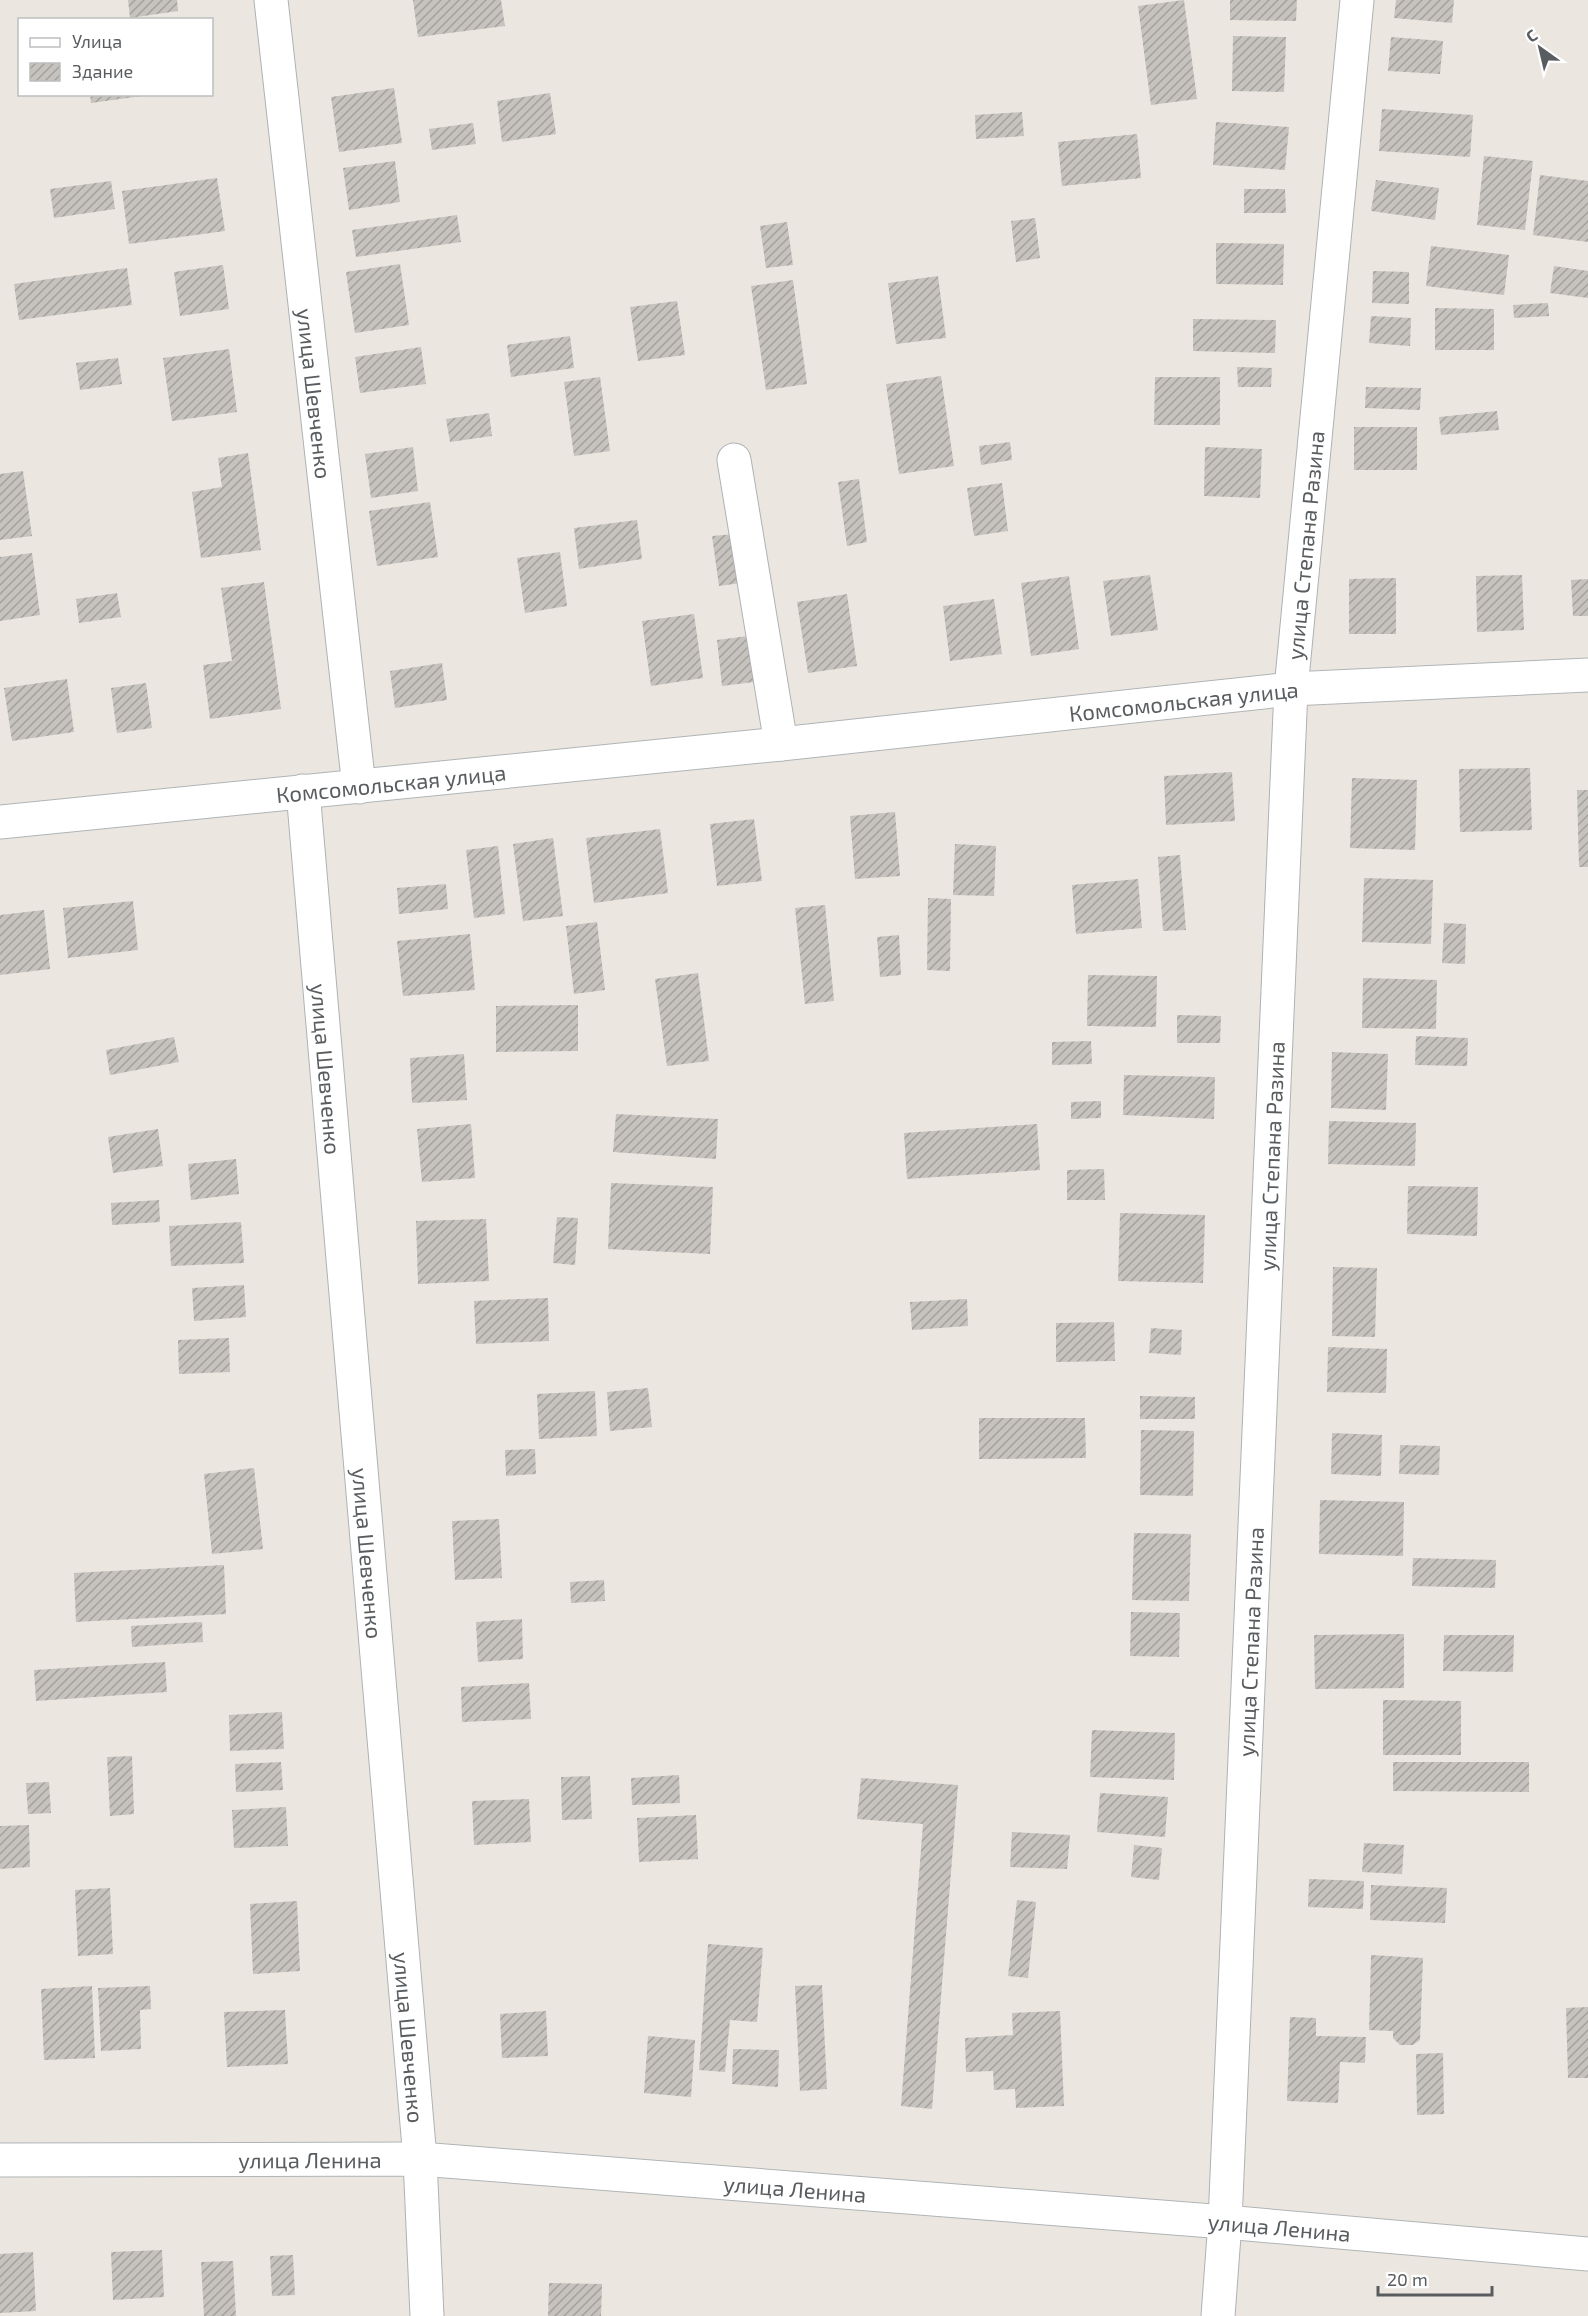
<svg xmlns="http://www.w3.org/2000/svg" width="1588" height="2316" viewBox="0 0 1588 2316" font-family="'Exo 2',sans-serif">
	<defs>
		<pattern id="building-hatch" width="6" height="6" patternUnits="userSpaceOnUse" patternTransform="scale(1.5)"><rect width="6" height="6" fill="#c6c2bd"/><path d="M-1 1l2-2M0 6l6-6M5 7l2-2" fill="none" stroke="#a4a19d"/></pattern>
	</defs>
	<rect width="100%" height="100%" fill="#ebe7e0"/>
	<!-- building -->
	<g fill="url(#building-hatch)">
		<path d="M128 0H177L178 11 130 18Z"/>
		<path d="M413 0H501L505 26 418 37Z"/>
		<path d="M1184 0 1197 99 1151 105 1138 6Z"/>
		<path d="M1230 0H1297L1296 21 1230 20Z"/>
		<path d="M1396 0H1454L1452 23 1394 18Z"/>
		<path d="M1233 36 1286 37 1284 92 1232 91Z"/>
		<path d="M1391 37 1443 41 1440 74 1388 71Z"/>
		<path d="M394 88 402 143 339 152 331 97Z"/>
		<path d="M550 93 556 134 502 142 497 101Z"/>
		<path d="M90 94H142V96L91 103Z"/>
		<path d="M1382 109 1473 115 1470 157 1379 151Z"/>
		<path d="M1022 112 1024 136 976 139 975 115Z"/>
		<path d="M1216 122 1289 127 1285 170 1213 165Z"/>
		<path d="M473 123 476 144 432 150 429 129Z"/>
		<path d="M1137 134 1141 178 1062 186 1058 142Z"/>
		<path d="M1484 156 1533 161 1525 230 1477 225Z"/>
		<path d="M395 161 400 202 349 210 343 168Z"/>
		<path d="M1540 175 1588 181V242L1533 235Z"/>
		<path d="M217 178 225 231 129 244 122 191Z"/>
		<path d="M1376 180 1439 188 1435 220 1371 211Z"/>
		<path d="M111 181 115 209 54 218 50 189Z"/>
		<path d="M1244 189H1285L1286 213H1244Z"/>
		<path d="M457 215 461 242 356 257 352 230Z"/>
		<path d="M1035 218 1040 258 1016 262 1011 221Z"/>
		<path d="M787 222 793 265 766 268 760 226Z"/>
		<path d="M1216 243 1284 244 1283 285 1216 284Z"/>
		<path d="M1431 246 1509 255 1504 295 1426 286Z"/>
		<path d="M400 264 409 325 355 333 346 272Z"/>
		<path d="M223 265 229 309 180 316 174 272Z"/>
		<path d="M1554 266 1588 271V298L1550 293Z"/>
		<path d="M127 268 132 305 19 320 14 284Z"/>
		<path d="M1373 271 1409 272V304L1372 303Z"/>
		<path d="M938 276 946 338 896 344 888 283Z"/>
		<path d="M793 280 807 384 766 390 751 286Z"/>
		<path d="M677 301 685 355 638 361 630 307Z"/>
		<path d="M1548 303 1549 316 1514 318 1513 305Z"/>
		<path d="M1435 308 1494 309V350H1435Z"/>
		<path d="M1371 316 1411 318 1410 346 1369 343Z"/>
		<path d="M1193 319 1276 320 1275 353 1193 351Z"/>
		<path d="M570 336 574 368 511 377 507 345Z"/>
		<path d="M421 347 426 384 360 393 355 357Z"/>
		<path d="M229 349 237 412 172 421 163 358Z"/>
		<path d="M118 358 122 384 80 390 76 363Z"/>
		<path d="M1237 367 1272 368 1271 387H1238Z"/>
		<path d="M941 376 954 466 899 474 886 384Z"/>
		<path d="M600 377 610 451 574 456 564 382Z"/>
		<path d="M1155 377H1220V425H1154Z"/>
		<path d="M1366 387 1421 388 1420 410 1365 408Z"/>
		<path d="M1497 411 1499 430 1441 435 1439 417Z"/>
		<path d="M489 413 492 436 450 442 446 419Z"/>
		<rect x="1354" y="427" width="63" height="43"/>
		<path d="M1010 442 1012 460 981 465 979 446Z"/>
		<path d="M413 447 418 491 371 498 365 454Z"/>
		<path d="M1205 447 1262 449 1260 498 1204 496Z"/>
		<path d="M248 453 261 550 201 558 192 492 222 487 218 458Z"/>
		<path d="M23 471 32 536 0 540V474Z"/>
		<path d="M859 479 867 542 847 546 838 482Z"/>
		<path d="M1002 483 1008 531 974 536 967 488Z"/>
		<path d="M430 502 438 557 377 566 369 511Z"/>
		<path d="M637 520 642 559 579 569 574 528Z"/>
		<path d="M735 534 741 583 719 586 712 536Z"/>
		<path d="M560 552 567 606 525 613 517 558Z"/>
		<path d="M32 553 40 615 0 621V557Z"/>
		<path d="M1150 575 1158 630 1111 636 1103 581Z"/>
		<path d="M1522 575 1524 630 1477 632 1476 576Z"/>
		<path d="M1069 576 1079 649 1031 656 1021 583Z"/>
		<path d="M1396 578V634H1349V579Z"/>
		<path d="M1588 579V616H1573L1571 580Z"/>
		<path d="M264 582 281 709 210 719 203 665 232 661 221 588Z"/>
		<path d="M117 593 121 617 79 623 76 599Z"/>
		<path d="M847 594 857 666 808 673 797 602Z"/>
		<path d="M994 599 1002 654 950 661 943 606Z"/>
		<path d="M694 614 703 678 651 686 642 621Z"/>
		<path d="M748 636 754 682 722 686 717 640Z"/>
		<path d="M442 663 447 700 395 708 390 671Z"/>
		<path d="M67 679 74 732 12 741 4 688Z"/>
		<path d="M146 683 152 728 117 733 111 688Z"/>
		<path d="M1530 768 1532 830 1460 832 1459 769Z"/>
		<path d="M1232 772 1235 821 1166 825 1164 776Z"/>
		<path d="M1352 778 1417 780 1415 850 1350 848Z"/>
		<path d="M1577 790H1588V867H1579Z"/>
		<path d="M895 812 900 876 855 879 850 816Z"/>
		<path d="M754 819 762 881 717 886 710 824Z"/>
		<path d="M660 829 668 893 594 903 586 838Z"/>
		<path d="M553 838 563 916 523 921 513 844Z"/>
		<path d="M955 844 996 846 994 896 953 895Z"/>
		<path d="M498 846 505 914 474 918 466 850Z"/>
		<path d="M1180 855 1186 930 1163 931 1158 857Z"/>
		<path d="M1364 878 1433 880 1431 944 1362 942Z"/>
		<path d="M1138 879 1142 928 1076 934 1072 885Z"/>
		<path d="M446 884 448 909 399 914 397 888Z"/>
		<path d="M928 898 951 899 950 971 927 970Z"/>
		<path d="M133 901 138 950 68 958 63 908Z"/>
		<path d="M825 905 834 1001 805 1004 795 908Z"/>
		<path d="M44 910 50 969 0 975V915Z"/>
		<path d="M597 922 605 990 574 994 566 926Z"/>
		<path d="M1444 923 1466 924 1465 964 1442 963Z"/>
		<path d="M470 934 475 990 403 996 397 941Z"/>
		<path d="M899 935 901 975 880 977 877 937Z"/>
		<path d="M698 973 709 1061 667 1066 655 979Z"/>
		<path d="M1088 975 1157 976 1156 1027 1087 1026Z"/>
		<path d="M1363 978 1437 980 1436 1029 1362 1028Z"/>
		<path d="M578 1005V1051L496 1052V1006Z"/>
		<path d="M1177 1015 1221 1016 1220 1043H1177Z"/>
		<path d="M1416 1036 1468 1038 1467 1066 1415 1065Z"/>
		<path d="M174 1037 179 1062 110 1075 106 1050Z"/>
		<path d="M1091 1041 1092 1064 1052 1065V1042Z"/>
		<path d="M1332 1052 1388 1054 1386 1110 1331 1108Z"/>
		<path d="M464 1054 467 1100 412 1103 410 1058Z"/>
		<path d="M1124 1075 1215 1077 1214 1119 1123 1115Z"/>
		<path d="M1101 1101V1118L1071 1119V1102Z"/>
		<path d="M616 1114 718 1119 716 1159 613 1152Z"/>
		<path d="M1329 1121 1416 1123 1415 1166 1328 1164Z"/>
		<path d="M471 1124 475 1178 422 1182 417 1129Z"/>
		<path d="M1037 1124 1040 1170 907 1179 904 1133Z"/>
		<path d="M158 1129 163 1166 113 1173 108 1137Z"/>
		<path d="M236 1159 239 1194 191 1200 188 1164Z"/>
		<path d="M1104 1169 1105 1200H1067V1170Z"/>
		<path d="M611 1183 713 1187 710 1254 608 1249Z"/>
		<path d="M1408 1186 1478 1187 1477 1236 1407 1234Z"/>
		<path d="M159 1200 160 1222 112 1225 111 1203Z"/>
		<path d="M1120 1213 1205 1215 1203 1283 1118 1281Z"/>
		<path d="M557 1217 578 1218 575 1265 553 1263Z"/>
		<path d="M486 1219 489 1281 418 1284 416 1221Z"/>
		<path d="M241 1222 244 1263 171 1266 169 1226Z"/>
		<path d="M1333 1267 1377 1268 1375 1337 1332 1336Z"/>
		<path d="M244 1285 246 1317 194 1321 192 1288Z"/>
		<path d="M548 1298 549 1341 476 1344 474 1301Z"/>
		<path d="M967 1299 968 1326 912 1330 910 1302Z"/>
		<path d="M1114 1322 1115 1361 1056 1362V1323Z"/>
		<path d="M1151 1328 1182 1330 1181 1355 1149 1353Z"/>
		<path d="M229 1338 230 1372 179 1374 178 1340Z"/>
		<path d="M1328 1347 1387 1349 1386 1393 1327 1392Z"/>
		<path d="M648 1388 652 1427 610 1431 607 1392Z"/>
		<path d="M595 1391 597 1436 539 1439 537 1394Z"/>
		<path d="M1140 1396 1195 1397V1419H1140Z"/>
		<path d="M979 1418H1085L1086 1458 979 1459Z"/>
		<path d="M1141 1430 1194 1431 1193 1496 1140 1495Z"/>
		<path d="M1332 1433 1382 1435 1381 1476 1331 1474Z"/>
		<path d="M1400 1445 1440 1446 1439 1475 1399 1474Z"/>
		<path d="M535 1449 536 1474 506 1476 505 1450Z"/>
		<path d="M254 1468 263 1549 212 1554 204 1474Z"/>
		<path d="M1320 1500 1404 1502 1403 1556 1319 1554Z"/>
		<path d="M499 1519 502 1578 455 1580 452 1521Z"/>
		<path d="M1134 1533 1191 1534 1189 1601 1132 1600Z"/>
		<path d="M1413 1558 1496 1560 1495 1588 1412 1586Z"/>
		<path d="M224 1565 226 1614 76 1622 74 1573Z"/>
		<path d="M604 1580 605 1601 571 1603 570 1582Z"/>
		<path d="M1131 1612 1180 1613 1179 1657 1130 1656Z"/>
		<path d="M522 1619 523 1659 478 1662 476 1622Z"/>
		<path d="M202 1622 203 1642 132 1647 131 1626Z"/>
		<path d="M1404 1634V1688L1315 1689 1314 1635Z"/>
		<path d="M1444 1635H1514L1513 1672 1443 1671Z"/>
		<path d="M165 1662 167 1692 36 1701 34 1670Z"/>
		<path d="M529 1683 531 1719 462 1722 461 1687Z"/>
		<path d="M1383 1700 1461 1701V1755H1383Z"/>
		<path d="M282 1712 284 1749 230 1751 229 1715Z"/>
		<path d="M1092 1730 1175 1733 1174 1780 1090 1777Z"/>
		<path d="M132 1756 134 1814 110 1816 107 1757Z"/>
		<path d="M281 1762 283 1790 236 1792 235 1764Z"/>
		<path d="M1393 1762H1529V1792L1393 1791Z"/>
		<path d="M679 1775 680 1803 632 1805 631 1778Z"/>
		<path d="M590 1776 592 1819 562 1820 561 1777Z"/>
		<path d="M861 1778 958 1785 932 2109 901 2106 923 1824 857 1819Z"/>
		<path d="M49 1782 51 1813 28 1814 26 1783Z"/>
		<path d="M1100 1793 1168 1797 1165 1837 1097 1832Z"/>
		<path d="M529 1799 531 1842 474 1845 472 1801Z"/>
		<path d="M286 1807 288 1846 234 1848 232 1810Z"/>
		<path d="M696 1815 698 1859 639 1862 637 1818Z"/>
		<path d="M29 1825 30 1867 0 1869V1826Z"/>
		<path d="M1012 1832 1070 1835 1067 1869 1010 1867Z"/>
		<path d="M1364 1843 1404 1845 1402 1874 1362 1872Z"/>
		<path d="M1134 1845 1162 1848 1159 1880 1131 1877Z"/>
		<path d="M1309 1879 1364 1881 1363 1909 1308 1907Z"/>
		<path d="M1371 1885 1447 1888 1445 1923 1370 1920Z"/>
		<path d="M110 1888 113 1954 78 1956 75 1890Z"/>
		<path d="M1017 1900 1036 1902 1028 1978 1008 1976Z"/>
		<path d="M297 1901 300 1971 253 1974 250 1904Z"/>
		<path d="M708 1944 763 1948 757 2022 730 2020 725 2072 699 2070Z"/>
		<path d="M1371 1955 1423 1958 1420 2040 1413 2045H1400L1393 2038V2031L1369 2030Z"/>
		<path d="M822 1985 827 2089 800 2091 795 1986Z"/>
		<path d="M92 1986 95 2058 44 2060 41 1989Z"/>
		<path d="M150 1986 151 2009 140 2010 141 2049 101 2051 98 1988Z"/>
		<path d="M1588 2007V2078H1568L1566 2008Z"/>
		<path d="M285 2010 288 2064 227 2067 224 2012Z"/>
		<path d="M546 2011 548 2056 502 2058 500 2014Z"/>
		<path d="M1060 2011 1064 2106 1016 2108 1015 2089 994 2090 993 2071 966 2072 965 2038 1013 2035 1012 2013Z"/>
		<path d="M1290 2017 1316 2018V2036L1366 2037 1365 2063 1340 2062 1338 2103 1287 2101Z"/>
		<path d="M648 2036 695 2040 691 2097 644 2093Z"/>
		<path d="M733 2049 779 2050 778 2087 732 2084Z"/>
		<path d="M1443 2053 1444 2114 1417 2115 1416 2054Z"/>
		<path d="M162 2250 164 2297 113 2300 111 2252Z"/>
		<path d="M33 2252 36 2311 0 2313V2254Z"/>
		<path d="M293 2255 295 2295 272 2296 270 2256Z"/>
		<path d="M233 2261 236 2316H204L201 2262Z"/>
		<path d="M549 2283 602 2284 601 2316H548Z"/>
	</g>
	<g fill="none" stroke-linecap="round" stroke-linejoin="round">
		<!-- minor casing -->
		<g stroke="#aeb2b5" stroke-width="35">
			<g id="minor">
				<path id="s1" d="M271 0 359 787"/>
				<path d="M734 460 781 744"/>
				<path id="s2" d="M303 791 420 2159 427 2316"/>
			</g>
		</g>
		<!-- tertiary casing -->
		<g stroke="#aeb2b5" stroke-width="35">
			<g id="tertiary">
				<path id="s3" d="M1218 2316 1225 2222 1291 689 1357 0"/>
			</g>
		</g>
		<!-- secondary casing -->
		<g stroke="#b0b4b7" stroke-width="35">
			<g id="secondary">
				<path id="s4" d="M0 822 781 744 1291 689 1588 675"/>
				<path id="s5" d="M0 2160 420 2159 1225 2222 1588 2254"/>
			</g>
		</g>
		<!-- minor -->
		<use href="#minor" stroke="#fff" stroke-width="33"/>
		<!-- tertiary -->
		<use href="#tertiary" stroke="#fff" stroke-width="33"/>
		<!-- secondary -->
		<use href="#secondary" stroke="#fff" stroke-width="33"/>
	</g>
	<g text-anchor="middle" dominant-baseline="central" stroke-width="4.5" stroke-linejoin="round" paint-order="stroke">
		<!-- street labels -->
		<g font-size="22" fill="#595d60" stroke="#fff">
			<text stroke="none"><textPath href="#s1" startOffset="396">улица Шевченко</textPath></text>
			<text stroke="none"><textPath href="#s3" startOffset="1773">улица Степана Разина</textPath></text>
			<text stroke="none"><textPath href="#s4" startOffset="1190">Комсомольская улица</textPath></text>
			<text stroke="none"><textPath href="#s4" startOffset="393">Комсомольская улица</textPath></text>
			<text stroke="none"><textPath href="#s2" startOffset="279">улица Шевченко</textPath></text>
			<text stroke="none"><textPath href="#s3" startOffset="1161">улица Степана Разина</textPath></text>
			<text stroke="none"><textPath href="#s2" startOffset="765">улица Шевченко</textPath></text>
			<text stroke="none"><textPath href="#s3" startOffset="675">улица Степана Разина</textPath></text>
			<text stroke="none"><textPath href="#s2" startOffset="1251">улица Шевченко</textPath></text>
			<text stroke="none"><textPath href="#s5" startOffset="310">улица Ленина</textPath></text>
			<text stroke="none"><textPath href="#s5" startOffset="796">улица Ленина</textPath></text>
			<text stroke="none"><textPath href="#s5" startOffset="1282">улица Ленина</textPath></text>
		</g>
	</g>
	<!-- legend -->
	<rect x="18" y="18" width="195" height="78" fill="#ffffff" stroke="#bdbebf" stroke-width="1.5"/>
	<rect x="30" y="38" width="30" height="9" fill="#ffffff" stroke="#bdbebf" stroke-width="1.5"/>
	<text x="72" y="48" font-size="18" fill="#595d60">Улица</text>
	<rect x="30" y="63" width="30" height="18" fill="url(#building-hatch)" stroke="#bdbebf" stroke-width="1.5"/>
	<text x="72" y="78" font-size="18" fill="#595d60">Здание</text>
	<!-- north arrow -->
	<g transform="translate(1540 48) rotate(326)" stroke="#ffffff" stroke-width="4.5" paint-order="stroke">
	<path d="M0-4.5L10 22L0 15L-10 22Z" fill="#595d60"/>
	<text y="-9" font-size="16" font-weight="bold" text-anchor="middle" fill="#595d60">С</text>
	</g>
	<!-- scale -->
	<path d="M1378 2286v9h114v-9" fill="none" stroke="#595d60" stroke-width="3"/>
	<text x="1387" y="2286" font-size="18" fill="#595d60" stroke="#ffffff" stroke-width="4.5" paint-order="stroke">20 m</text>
</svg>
